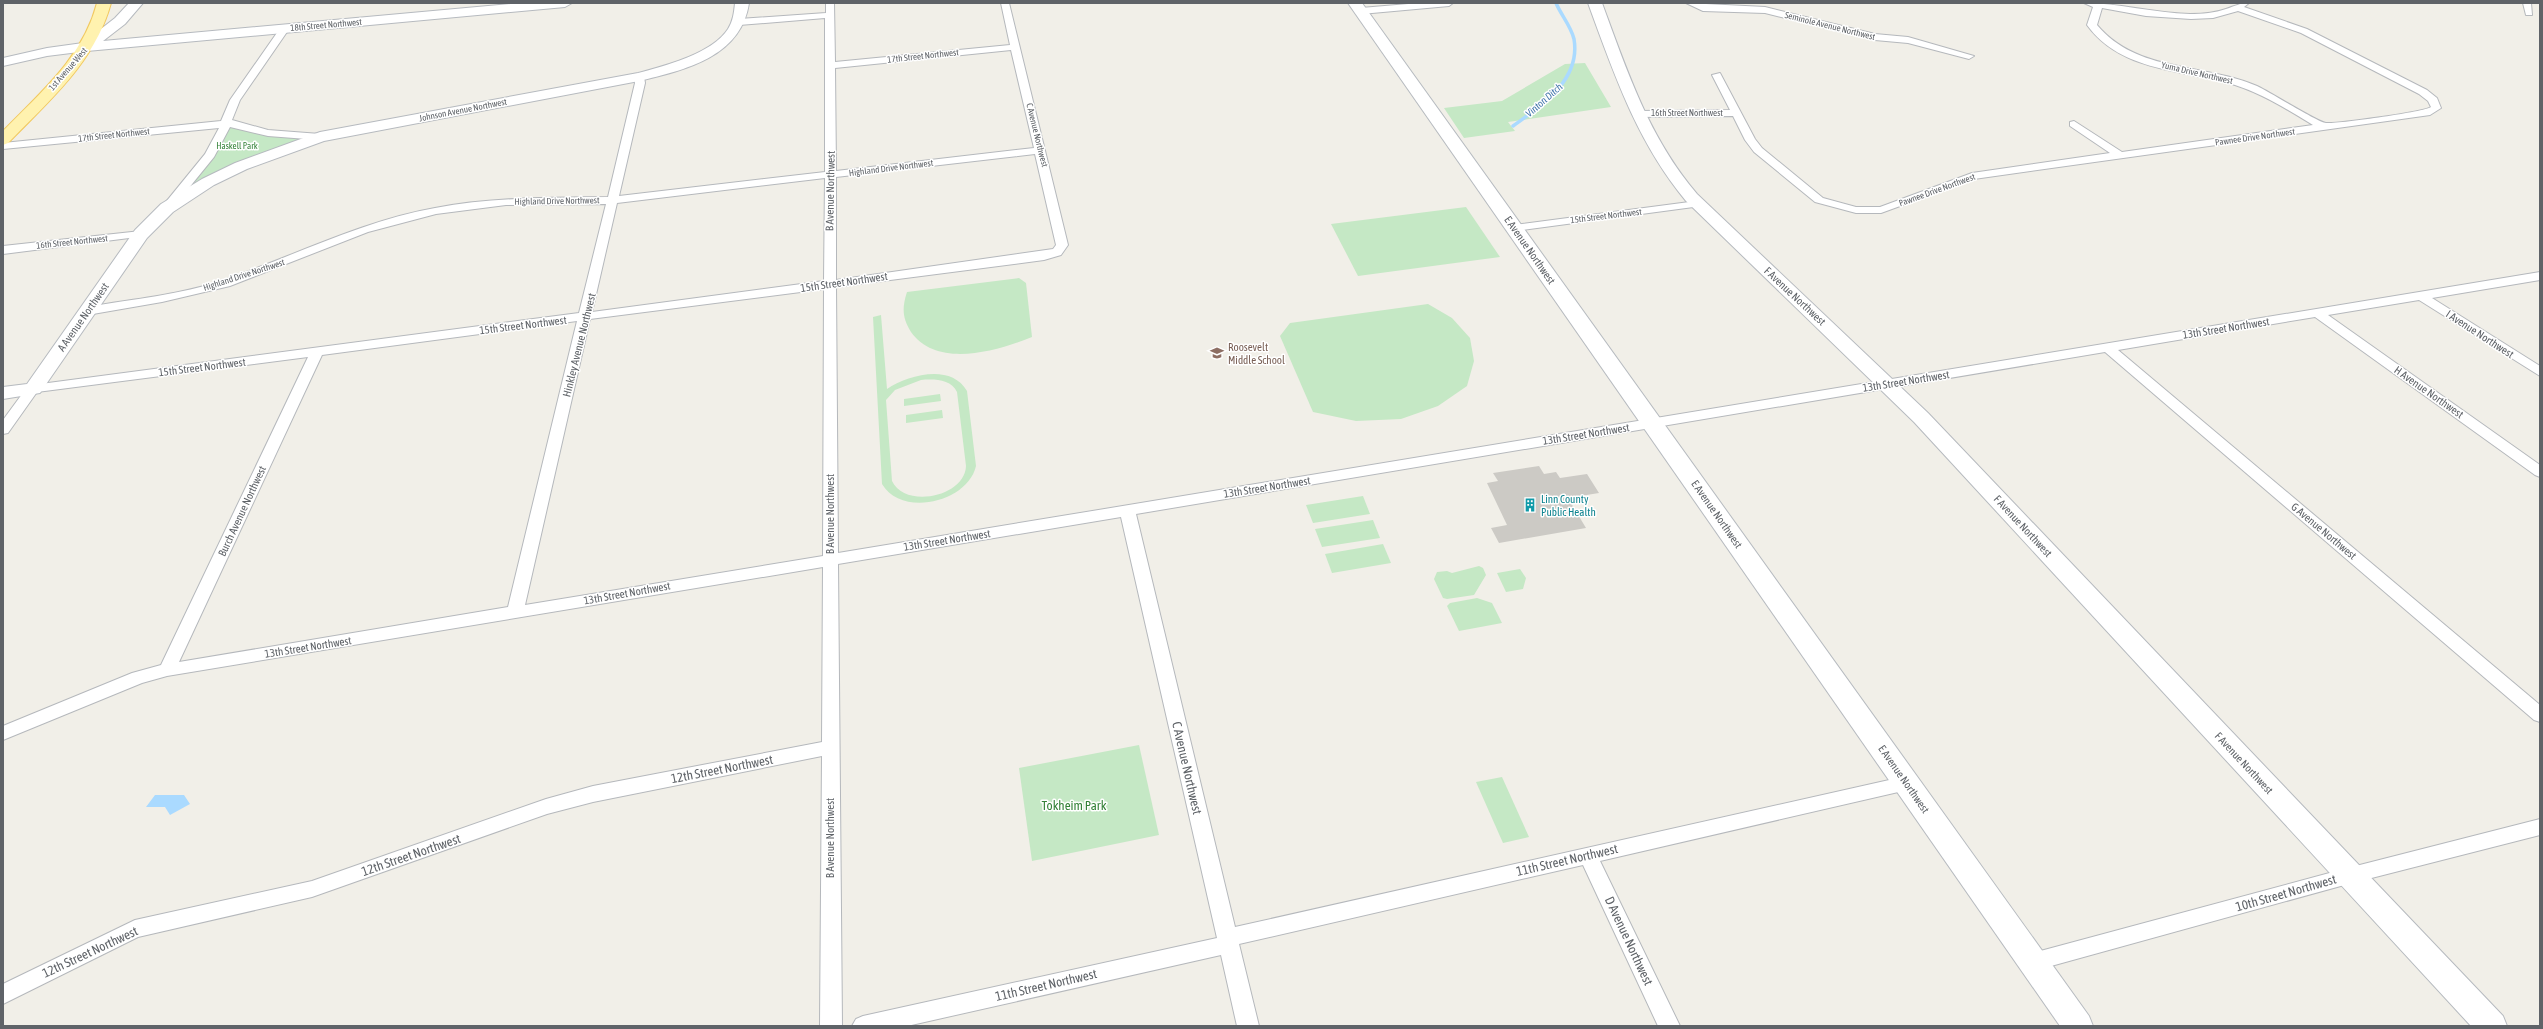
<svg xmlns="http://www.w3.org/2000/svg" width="2543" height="1029" viewBox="0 0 2543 1029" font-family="'Asap Condensed',sans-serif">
	<rect width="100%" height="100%" fill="#f1efe8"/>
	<!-- green -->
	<g fill="#c5e8c5" fill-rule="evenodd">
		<path d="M1585 63 1611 107 1508 122 1515 131 1464 138 1444 108 1502 101 1565 64Z"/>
		<path d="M226 124 254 131 306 136 309 142 184 196Z"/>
		<path d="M1466 207 1500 257 1358 276 1331 224Z"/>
		<path d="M1019 278 1026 283 1032 337C997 351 937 369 911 332 902 318 902 307 907 292Z"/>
		<path d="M1428 304 1452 318 1470 338 1474 361 1467 386 1438 406 1401 419 1356 421 1313 412 1280 336 1290 323Z"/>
		<path d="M881 315 887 389C908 375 951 363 967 391L976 466C968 502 902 518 882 484L873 317ZM921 380C934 379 951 379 957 392L966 466C965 497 905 509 892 481L886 400 895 390Z"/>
		<path d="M940 394 941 401 904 406V399Z"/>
		<path d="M942 410 943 418 906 423V415Z"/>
		<path d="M1363 496 1370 514 1313 523 1306 505Z"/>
		<path d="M1373 520 1380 538 1322 547 1315 529Z"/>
		<path d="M1383 544 1391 563 1332 573 1325 554Z"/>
		<path d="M1479 566 1483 568 1486 575 1474 595 1447 599 1443 598 1434 579 1437 572 1447 571 1452 573Z"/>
		<path d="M1520 569 1526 578 1523 589 1506 592 1497 573Z"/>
		<path d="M1477 598 1492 603 1502 623 1459 631 1447 606 1450 603Z"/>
		<path d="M1139 745 1159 835 1032 861 1019 768Z"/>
		<path d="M1502 777 1529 837 1503 843 1476 782Z"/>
	</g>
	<!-- water -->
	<path fill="#aadaff" d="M155 795H184L190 804 170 815 165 807H146Z"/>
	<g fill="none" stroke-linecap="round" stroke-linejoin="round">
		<!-- stream -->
		<path stroke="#aadaff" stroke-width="3.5" d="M1513 126C1542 105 1581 80 1574 39 1571 26 1561 15 1556 3"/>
	</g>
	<!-- building -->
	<path fill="#cccac5" d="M1539 466 1544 474 1556 472 1560 478 1587 474 1599 493 1568 498 1586 528 1499 543 1491 528 1507 525 1487 483 1498 481 1493 473Z"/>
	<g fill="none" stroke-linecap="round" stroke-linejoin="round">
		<!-- street casing -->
		<g stroke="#b5b8bc" stroke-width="2">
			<g id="street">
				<path d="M826 3H834L835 62 1010 45 1001 3H1009L1068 245 1061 255 1044 260 836 287 838 553 2540 272V280L2432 298 2540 366V376L2419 300 2328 315 2540 465V477L2535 475 2315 317 2118 350 2540 705V722L2534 720 2105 352 1136 514 1235 927 1907 776 1913 778 1916 783 1913 788 1907 790 1600 861 1680 1026H1658L1583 865 1239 944 1259 1026H1237L1221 955 907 1026H852L856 1019 863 1016 1217 938 1121 517 838 564 842 1026H820L822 756 593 802 547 814 312 897 138 937 3 1004V984L135 920 312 881 546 799 593 786 822 742 823 567 167 676 142 683 3 740V726L132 673 161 665 308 357 37 392 8 433 3 434V420L28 386 33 385 579 313 606 204 506 205 436 214 368 232 230 286 162 302 87 315 81 311 87 307C132 299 180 295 224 280 294 256 362 221 435 208 492 197 550 198 608 197L635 83 634 77 639 74 644 77 645 83 619 196 825 172V18L739 25 734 22 739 19 826 13ZM1011 50 1034 148 836 171 835 68ZM1035 154 1056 245 1053 249 836 280V177ZM825 178 824 281 592 312 617 203ZM824 289 823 556 525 605 590 319ZM577 321 508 607 179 662 322 355Z"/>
				<path d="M1420 3H1453L1449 6 1361 14 1357 11 1361 8Z"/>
				<path d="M1686 3 1765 7 1875 34 1908 37 1974 56 1969 59 1908 43 1875 40 1765 13 1703 11Z"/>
				<path d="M2084 3C2119 3 2154 13 2190 14 2202 14 2215 13 2226 9 2235 6 2240 3 2249 3L2244 7 2307 29 2427 90 2437 98 2441 108 2430 115 1974 179 1881 213H1856L1815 202 1754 152 1745 140 1733 116 1638 117 1633 114 1638 111 1730 110 1712 75 1720 73 1755 139 1762 148 1823 198 1856 207H1880L1972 173 2110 153 2070 126V122L2074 121 2122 152 2313 125C2288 110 2263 94 2235 85 2184 69 2122 73 2087 25L2093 7ZM2102 8 2146 16 2191 19 2213 18 2238 11 2301 33 2419 94 2428 101 2431 107C2424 112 2337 124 2326 123 2319 123 2270 92 2257 86 2204 63 2137 73 2097 25Z"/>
				<path d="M2523 3H2531L2532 15H2526Z"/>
				<path d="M281 27 289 29 240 100 232 120 268 130 320 134 325 137 320 140 268 136 230 127 214 157 171 210H163L161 208 205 154 219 128 3 149V143L221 121 230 100Z"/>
				<path d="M1697 201 1703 204 1701 206 1514 231 1508 228 1514 225Z"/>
				<path d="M141 231 145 232V236L3 254V246Z"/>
				<path d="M2540 819V835L2348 884 2033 971 2026 969 2023 962 2026 955 2033 953 2348 868Z"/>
			</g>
		</g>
		<!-- secondary casing -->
		<g stroke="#b6babf" stroke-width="2">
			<g id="secondary">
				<path d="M129 3H143L125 24 103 41 522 3H572L565 7 87 51 47 56 3 66V58L47 48 83 43 115 18Z"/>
				<path d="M735 3H749C741 57 685 70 639 81L324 141 247 169 214 185 173 212 147 238 40 393 3 399V387L27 384 135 230 161 204 202 179 235 163 320 132 638 73C664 66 712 54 728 29 733 21 734 13 735 3Z"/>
				<path d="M1348 3H1362L2089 1016 2093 1026H2060Z"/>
				<path d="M1588 3H1602C1627 71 1649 138 1697 194L1928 413 2503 1016 2507 1026H2471L1914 422 1686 201C1637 142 1614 74 1588 3Z"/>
			</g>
		</g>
		<!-- primary casing -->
		<g stroke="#f2c960" stroke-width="2">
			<path id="primary" d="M97 3H111C95 62 49 101 8 143L3 145V131C41 92 83 57 97 3Z"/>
		</g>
		<!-- street -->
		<use href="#street" fill="#fff" fill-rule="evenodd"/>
		<!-- secondary -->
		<use href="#secondary" fill="#fff" fill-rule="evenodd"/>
		<!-- primary -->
		<use href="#primary" fill="#fff2af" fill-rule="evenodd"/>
	</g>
	<!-- icons -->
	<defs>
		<g id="school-bare" transform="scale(1.08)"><path d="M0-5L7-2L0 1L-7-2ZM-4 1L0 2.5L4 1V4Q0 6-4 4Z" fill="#8d6e63" stroke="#fff" stroke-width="2.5" paint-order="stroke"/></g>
		<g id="building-bare" transform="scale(1.08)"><path d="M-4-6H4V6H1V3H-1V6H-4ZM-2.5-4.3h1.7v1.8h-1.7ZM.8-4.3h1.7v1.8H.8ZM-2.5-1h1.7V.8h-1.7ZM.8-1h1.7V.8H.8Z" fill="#0f9aa8" stroke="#fff" stroke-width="2.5" paint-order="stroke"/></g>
	</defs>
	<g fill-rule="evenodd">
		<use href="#school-bare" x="1217" y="353"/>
		<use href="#building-bare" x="1530" y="505"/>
	</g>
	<g text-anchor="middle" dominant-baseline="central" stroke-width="3" stroke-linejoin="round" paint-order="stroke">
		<!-- far-street labels -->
		<g font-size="9" fill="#5f6368" stroke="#fff">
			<text transform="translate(326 25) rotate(-5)">18th Street Northwest</text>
			<text transform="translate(1830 26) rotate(14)">Seminole Avenue Northwest</text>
			<text transform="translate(923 56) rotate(-6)">17th Street Northwest</text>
			<text transform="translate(68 69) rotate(-49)">1st Avenue West</text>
			<text transform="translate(2197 73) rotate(13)">Yuma Drive Northwest</text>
			<text transform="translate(463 110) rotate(-11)">Johnson Avenue Northwest</text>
			<text x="1687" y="113">16th Street Northwest</text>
			<text transform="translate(114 135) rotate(-6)">17th Street Northwest</text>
			<text transform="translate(1037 135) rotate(76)">C Avenue Northwest</text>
			<text transform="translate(2255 137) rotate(-8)">Pawnee Drive Northwest</text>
			<text transform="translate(891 168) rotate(-7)">Highland Drive Northwest</text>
			<text transform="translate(1937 190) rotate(-20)">Pawnee Drive Northwest</text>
			<text transform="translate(557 201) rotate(-1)">Highland Drive Northwest</text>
			<text transform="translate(1606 216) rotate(-7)">15th Street Northwest</text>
			<text transform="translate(72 242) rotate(-6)">16th Street Northwest</text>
			<text transform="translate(244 275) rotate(-18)">Highland Drive Northwest</text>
		</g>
		<!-- far-park labels -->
		<g font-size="9" fill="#348238" stroke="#fff">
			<text x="237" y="146">Haskell Park</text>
		</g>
		<!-- far-water labels -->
		<g font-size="10" font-style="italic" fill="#4174aa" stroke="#fff">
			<text transform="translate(1544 100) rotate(-41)">Vinton Ditch</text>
		</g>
		<!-- street labels -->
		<g font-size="11" fill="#5f6368" stroke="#fff">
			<text transform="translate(830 191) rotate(-89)">B Avenue Northwest</text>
			<text transform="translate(1530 250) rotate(55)">E Avenue Northwest</text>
			<text transform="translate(844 282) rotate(-8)">15th Street Northwest</text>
			<text transform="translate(1795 296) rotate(43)">F Avenue Northwest</text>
			<text transform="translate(83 317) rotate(-55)">A Avenue Northwest</text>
			<text transform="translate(523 325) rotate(-7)">15th Street Northwest</text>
			<text transform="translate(2226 328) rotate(-9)">13th Street Northwest</text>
			<text transform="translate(2480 334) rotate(33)">I Avenue Northwest</text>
			<text transform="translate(579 345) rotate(-76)">Hinkley Avenue Northwest</text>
			<text transform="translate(202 367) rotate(-7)">15th Street Northwest</text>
			<text transform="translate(1906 381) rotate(-9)">13th Street Northwest</text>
			<text transform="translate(2429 392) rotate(35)">H Avenue Northwest</text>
			<text transform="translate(1586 434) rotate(-9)">13th Street Northwest</text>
			<text transform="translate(1267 487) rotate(-9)">13th Street Northwest</text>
			<text transform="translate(242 511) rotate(-65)">Burch Avenue Northwest</text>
			<text transform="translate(830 514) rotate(-90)">B Avenue Northwest</text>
			<text transform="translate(1717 514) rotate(55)">E Avenue Northwest</text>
			<text transform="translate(2023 526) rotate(47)">F Avenue Northwest</text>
			<text transform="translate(2324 531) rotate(40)">G Avenue Northwest</text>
			<text transform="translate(947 540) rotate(-9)">13th Street Northwest</text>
			<text transform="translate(627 593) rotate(-10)">13th Street Northwest</text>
			<text transform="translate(308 647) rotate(-9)">13th Street Northwest</text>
			<text transform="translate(2244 763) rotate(47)">F Avenue Northwest</text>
			<text transform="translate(1904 779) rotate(55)">E Avenue Northwest</text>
			<text transform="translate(830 838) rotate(-90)">B Avenue Northwest</text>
		</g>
		<!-- education labels -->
		<g font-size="11" fill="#785e54" stroke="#fff" text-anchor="start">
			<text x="1228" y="347">Roosevelt<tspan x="1228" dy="13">Middle School</tspan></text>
		</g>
		<!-- culture labels -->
		<g font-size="11" fill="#0d838f" stroke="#fff" text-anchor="start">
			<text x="1541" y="499">Linn County<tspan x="1541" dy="13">Public Health</tspan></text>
		</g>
		<!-- near-street labels -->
		<g font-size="13" fill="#5f6368" stroke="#fff">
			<text transform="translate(1187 768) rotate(77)">C Avenue Northwest</text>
			<text transform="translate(722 769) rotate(-11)">12th Street Northwest</text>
			<text transform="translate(411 855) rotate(-19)">12th Street Northwest</text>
			<text transform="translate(1567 860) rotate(-13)">11th Street Northwest</text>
			<text transform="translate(2286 893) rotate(-16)">10th Street Northwest</text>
			<text transform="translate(1629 941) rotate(65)">D Avenue Northwest</text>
			<text transform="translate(90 952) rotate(-25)">12th Street Northwest</text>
			<text transform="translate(1046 985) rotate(-13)">11th Street Northwest</text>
		</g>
		<!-- near-park labels -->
		<g font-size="13" fill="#348238" stroke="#fff">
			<text x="1074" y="805">Tokheim Park</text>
		</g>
	</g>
	<!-- border -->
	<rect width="2543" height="1029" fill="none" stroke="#5f6368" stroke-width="8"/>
</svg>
